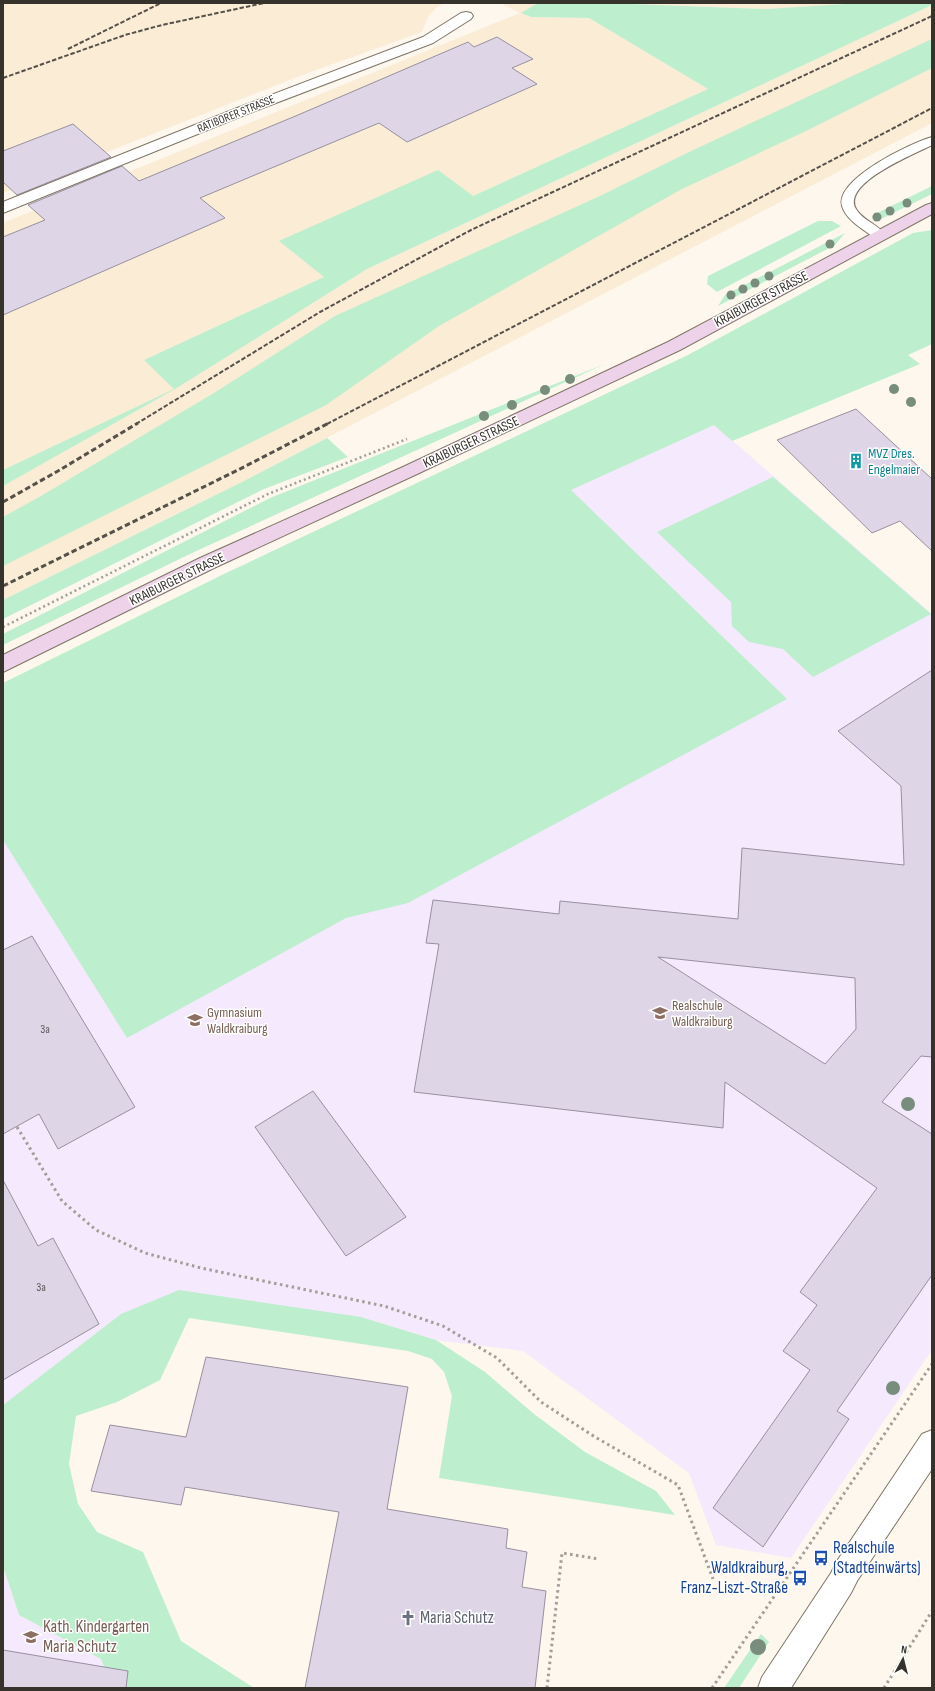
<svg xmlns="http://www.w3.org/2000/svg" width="935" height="1691" viewBox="0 0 935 1691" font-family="'Sofia Sans Condensed',sans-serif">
	<rect width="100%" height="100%" fill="#fdf7ed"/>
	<!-- built -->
	<g fill="#faecd5">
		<path d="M3 3H444L436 8 428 17 422 32 305 74 3 193Z"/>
		<path d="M500 3H538L521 13 531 17 589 18 708 89 473 196 280 241 324 277 144 360 175 388 367 269 932 5V123L242 482 3 600V486L168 392 3 470V223L520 13Z"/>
		<path d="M603 3H861L766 9Z"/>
	</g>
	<!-- education -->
	<g fill="#f5e9fd">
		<path d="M695 408 932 614V1350L791 1558 716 1545 689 1473 523 1351 436 1340 361 1317 121 1314 3 1405V757L215 654Z"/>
		<path d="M3 1566 19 1615 101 1659 113 1688H3Z"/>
	</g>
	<!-- green -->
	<g fill="#bdeecd">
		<path d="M538 3H603L766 9 861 3H932V5L367 269 175 389 3 486V470L174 389 144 360 324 277 279 241 438 170 473 196 708 89 589 18 531 17 521 13Z"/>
		<path d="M932 39V68L806 131 680 190 439 326 326 405 3 566V517L41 496 214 393 335 316 600 196 689 152Z"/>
		<path d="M932 186V194L879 220H874L872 218 873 215Z"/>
		<path d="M818 221H832L841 226 717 292 707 284 708 276Z"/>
		<path d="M932 230V344L908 355 920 364 732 441 714 425 571 490 787 699 408 903 346 918 127 1038 3 840V683L224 574 688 355 913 233Z"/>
		<path d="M845 233 835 245 718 306 725 295Z"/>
		<path d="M605 364 194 552 3 645V634L270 498Z"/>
		<path d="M327 438 348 457 264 489 3 619V600L242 482Z"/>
		<path d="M773 477 931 614 813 677 783 649 749 642 732 626 731 602 657 532Z"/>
		<path d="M179 1290 361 1317 436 1340 485 1372 534 1414 585 1452 656 1491 675 1515 439 1478 452 1396 444 1372 432 1359 408 1351 189 1318 160 1380 117 1402 76 1416 69 1464 78 1504 97 1532 143 1552 181 1641 254 1688H113L101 1659 19 1615 3 1566V1405L121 1314Z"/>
		<path d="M761 1634 769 1642 739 1688H724Z"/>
	</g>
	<!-- building -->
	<g fill="#ded6e7" stroke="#97909f" fill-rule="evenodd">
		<path d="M497 37 533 59 512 68 537 84 407 142 379 123 200 198 225 218 3 315V237L45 220 28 205 122 166 139 181 298 115 468 42 474 47Z"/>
		<path d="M73 124 111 157 17 195 3 182V151Z"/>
		<path d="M856 409 932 479V551L900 521 872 533 777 440Z"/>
		<path d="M932 670V1057L921 1056 882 1102 932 1134V1275L837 1411 849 1419 763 1547 713 1508 810 1370 783 1351 817 1305 800 1292 877 1188 725 1082 723 1128 414 1092 439 944 426 943 433 900 559 914 560 901 738 919 742 848 904 865 901 786 838 731ZM658 957 855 978 856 1029 825 1064Z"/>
		<path d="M32 936 135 1107 58 1149 39 1114 3 1134V950Z"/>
		<path d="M313 1091 406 1217 346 1256 255 1127Z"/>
		<path d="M3 1180 38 1246 53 1238 99 1324 3 1380Z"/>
		<path d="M206 1357 408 1387 387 1509 508 1529 506 1548 527 1552 522 1587 546 1591 535 1688H305L339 1512 185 1487 181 1505 91 1491 110 1425 186 1437Z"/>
		<path d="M3 1650 128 1671 126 1688H3Z"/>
	</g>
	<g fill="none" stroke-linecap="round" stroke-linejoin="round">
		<!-- lane casing -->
		<g stroke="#7e7566" stroke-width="2">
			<path id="lane" d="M932 137V145C915 154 841 183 856 209 862 220 878 224 885 235L883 238H875C864 230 846 220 842 206 835 179 911 143 932 137Z"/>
		</g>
		<!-- street casing -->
		<g stroke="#7e7566" stroke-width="2">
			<g id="street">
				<path d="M466 12 471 13 473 16 471 19 433 43 247 114 3 213V202L237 108 423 37 461 13Z"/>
				<path d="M932 1430V1469L857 1581 851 1593 791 1688H758L762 1677 831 1573 837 1561 922 1434Z"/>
			</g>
		</g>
		<!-- secondary casing -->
		<g stroke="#7e7566" stroke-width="2">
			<path id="secondary" d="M932 203V214L680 350 415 475 214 568 3 672V655L200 558 403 467 668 342 926 205Z"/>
		</g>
		<!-- path-far1 -->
		<path stroke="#a39e96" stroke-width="2.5" stroke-dasharray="2 3" stroke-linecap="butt" d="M3 627 268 494 407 439"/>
		<!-- path -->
		<g stroke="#a39e96" stroke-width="3" stroke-dasharray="2.5 3.5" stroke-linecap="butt">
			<path d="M17 1127 62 1201 96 1230 145 1253 201 1268 384 1306 443 1326 497 1358 541 1402 595 1437 678 1485 713 1579"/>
			<path d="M547 1688 562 1553 599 1559"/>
			<path d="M712 1688 932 1364"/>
			<path d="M884 1688 932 1611"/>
		</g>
		<!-- lane -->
		<use href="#lane" fill="#fff" fill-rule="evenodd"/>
		<!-- street -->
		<use href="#street" fill="#fff" fill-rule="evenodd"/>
		<!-- secondary -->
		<use href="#secondary" fill="#eed2ea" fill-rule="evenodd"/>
		<!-- rail-far1 -->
		<g stroke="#55514a" stroke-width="2" stroke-dasharray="4.5 2" stroke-linecap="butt">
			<path d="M739 3H783"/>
			<path d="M68 49 161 3"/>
			<path d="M3 78 125 35 162 25 264 3"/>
			<path d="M136 424 320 312 471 230 932 16"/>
			<path d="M327 424 932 108"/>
		</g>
		<!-- rail -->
		<g stroke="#55514a" stroke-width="3" stroke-dasharray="5.5 3" stroke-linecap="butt">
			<path d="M3 502 58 471 138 423"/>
			<path d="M3 586 238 470 329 423"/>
		</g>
	</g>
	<!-- trees -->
	<g fill="#788d7c">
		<circle cx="907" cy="203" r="4.5"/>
		<circle cx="890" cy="211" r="4.5"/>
		<circle cx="877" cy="217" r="4.5"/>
		<circle cx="830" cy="244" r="4.5"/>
		<circle cx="769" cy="276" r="4.5"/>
		<circle cx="755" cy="283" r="4.5"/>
		<circle cx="743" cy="289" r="4.5"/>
		<circle cx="731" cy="295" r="4.5"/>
		<circle cx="570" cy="379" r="5"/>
		<circle cx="894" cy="389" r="5"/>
		<circle cx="545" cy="390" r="5"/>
		<circle cx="911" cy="402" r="5"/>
		<circle cx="512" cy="405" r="5"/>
		<circle cx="484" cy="416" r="5"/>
		<circle cx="908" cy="1104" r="7"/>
		<circle cx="893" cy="1388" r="7"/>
		<circle cx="758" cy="1647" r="8"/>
	</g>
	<!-- icons -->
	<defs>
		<g id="building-bare" transform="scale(1.2)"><path d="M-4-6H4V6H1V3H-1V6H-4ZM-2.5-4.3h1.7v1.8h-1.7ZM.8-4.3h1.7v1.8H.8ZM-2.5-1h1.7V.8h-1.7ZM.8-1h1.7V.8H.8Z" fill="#0f9aa8" stroke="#fff" stroke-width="2.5" paint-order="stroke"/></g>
		<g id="school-bare" transform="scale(1.2)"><path d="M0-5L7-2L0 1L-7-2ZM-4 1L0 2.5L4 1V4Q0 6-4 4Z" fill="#8d6e63" stroke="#fff" stroke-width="2.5" paint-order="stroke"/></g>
		<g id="bus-bare" transform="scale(1.2)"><path d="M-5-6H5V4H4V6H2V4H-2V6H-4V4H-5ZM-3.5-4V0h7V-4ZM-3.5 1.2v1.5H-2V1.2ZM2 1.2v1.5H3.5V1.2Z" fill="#1a4fb4" stroke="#fff" stroke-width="2.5" paint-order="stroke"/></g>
		<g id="church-bare" transform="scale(1.2)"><path d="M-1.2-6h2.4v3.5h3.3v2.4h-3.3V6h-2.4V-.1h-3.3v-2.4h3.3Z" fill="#6b7280" stroke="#fff" stroke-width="2.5" paint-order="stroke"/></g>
	</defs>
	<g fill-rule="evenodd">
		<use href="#building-bare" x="856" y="461"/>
		<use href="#school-bare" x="660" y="1013"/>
		<use href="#school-bare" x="195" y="1020"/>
		<use href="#bus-bare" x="821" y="1558"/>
		<use href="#bus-bare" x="800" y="1578"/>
		<use href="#church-bare" x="408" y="1618"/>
		<use href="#school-bare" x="31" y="1637"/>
	</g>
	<g text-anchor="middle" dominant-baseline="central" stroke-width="3" stroke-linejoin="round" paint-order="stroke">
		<!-- far-street labels -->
		<g font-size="12" fill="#36322c" stroke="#fff">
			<text transform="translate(236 114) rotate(-22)">RATIBORER STRASSE</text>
		</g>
		<!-- number labels -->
		<g font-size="12" fill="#605b5b">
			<text x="45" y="1029">3a</text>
			<text x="41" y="1287">3a</text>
		</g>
		<!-- street labels -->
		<g font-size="14" fill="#36322c" stroke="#fff">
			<text transform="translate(761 299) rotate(-28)">KRAIBURGER STRASSE</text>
			<text transform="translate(471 442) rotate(-25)">KRAIBURGER STRASSE</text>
			<text transform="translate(177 579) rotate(-26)">KRAIBURGER STRASSE</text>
		</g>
		<!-- culture labels -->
		<g font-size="14" fill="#0d838f" stroke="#fff" text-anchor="start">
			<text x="868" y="453">MVZ Dres.<tspan x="868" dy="16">Engelmaier</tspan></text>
		</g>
		<!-- education labels -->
		<g font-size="14" fill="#785e54" stroke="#fff" text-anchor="start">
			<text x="672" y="1005">Realschule<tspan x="672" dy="16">Waldkraiburg</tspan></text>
			<text x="207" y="1012">Gymnasium<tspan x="207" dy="16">Waldkraiburg</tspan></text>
		</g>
		<!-- near-transit labels -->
		<g font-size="17" fill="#164399" stroke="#fff" text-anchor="start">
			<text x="833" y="1548">Realschule<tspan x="833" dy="20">(Stadteinwärts)</tspan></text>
			<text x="788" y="1568" text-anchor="end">Waldkraiburg,<tspan x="788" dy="20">Franz-Liszt-Straße</tspan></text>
		</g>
		<!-- near-worship labels -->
		<g font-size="17" fill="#5b616d" stroke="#fff" text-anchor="start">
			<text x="420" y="1618">Maria Schutz</text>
		</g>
		<!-- near-education labels -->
		<g font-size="17" fill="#785e54" stroke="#fff" text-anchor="start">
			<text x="43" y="1627">Kath. Kindergarten<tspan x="43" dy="20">Maria Schutz</tspan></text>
		</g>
	</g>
	<!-- border -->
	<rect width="935" height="1691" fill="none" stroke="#36322c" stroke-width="8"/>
	<!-- north arrow -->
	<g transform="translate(903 1659) rotate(7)" stroke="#ffffff" stroke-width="3" paint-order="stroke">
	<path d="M0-3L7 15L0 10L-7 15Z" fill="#36322c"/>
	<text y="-6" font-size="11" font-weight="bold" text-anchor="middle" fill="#36322c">N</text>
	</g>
</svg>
